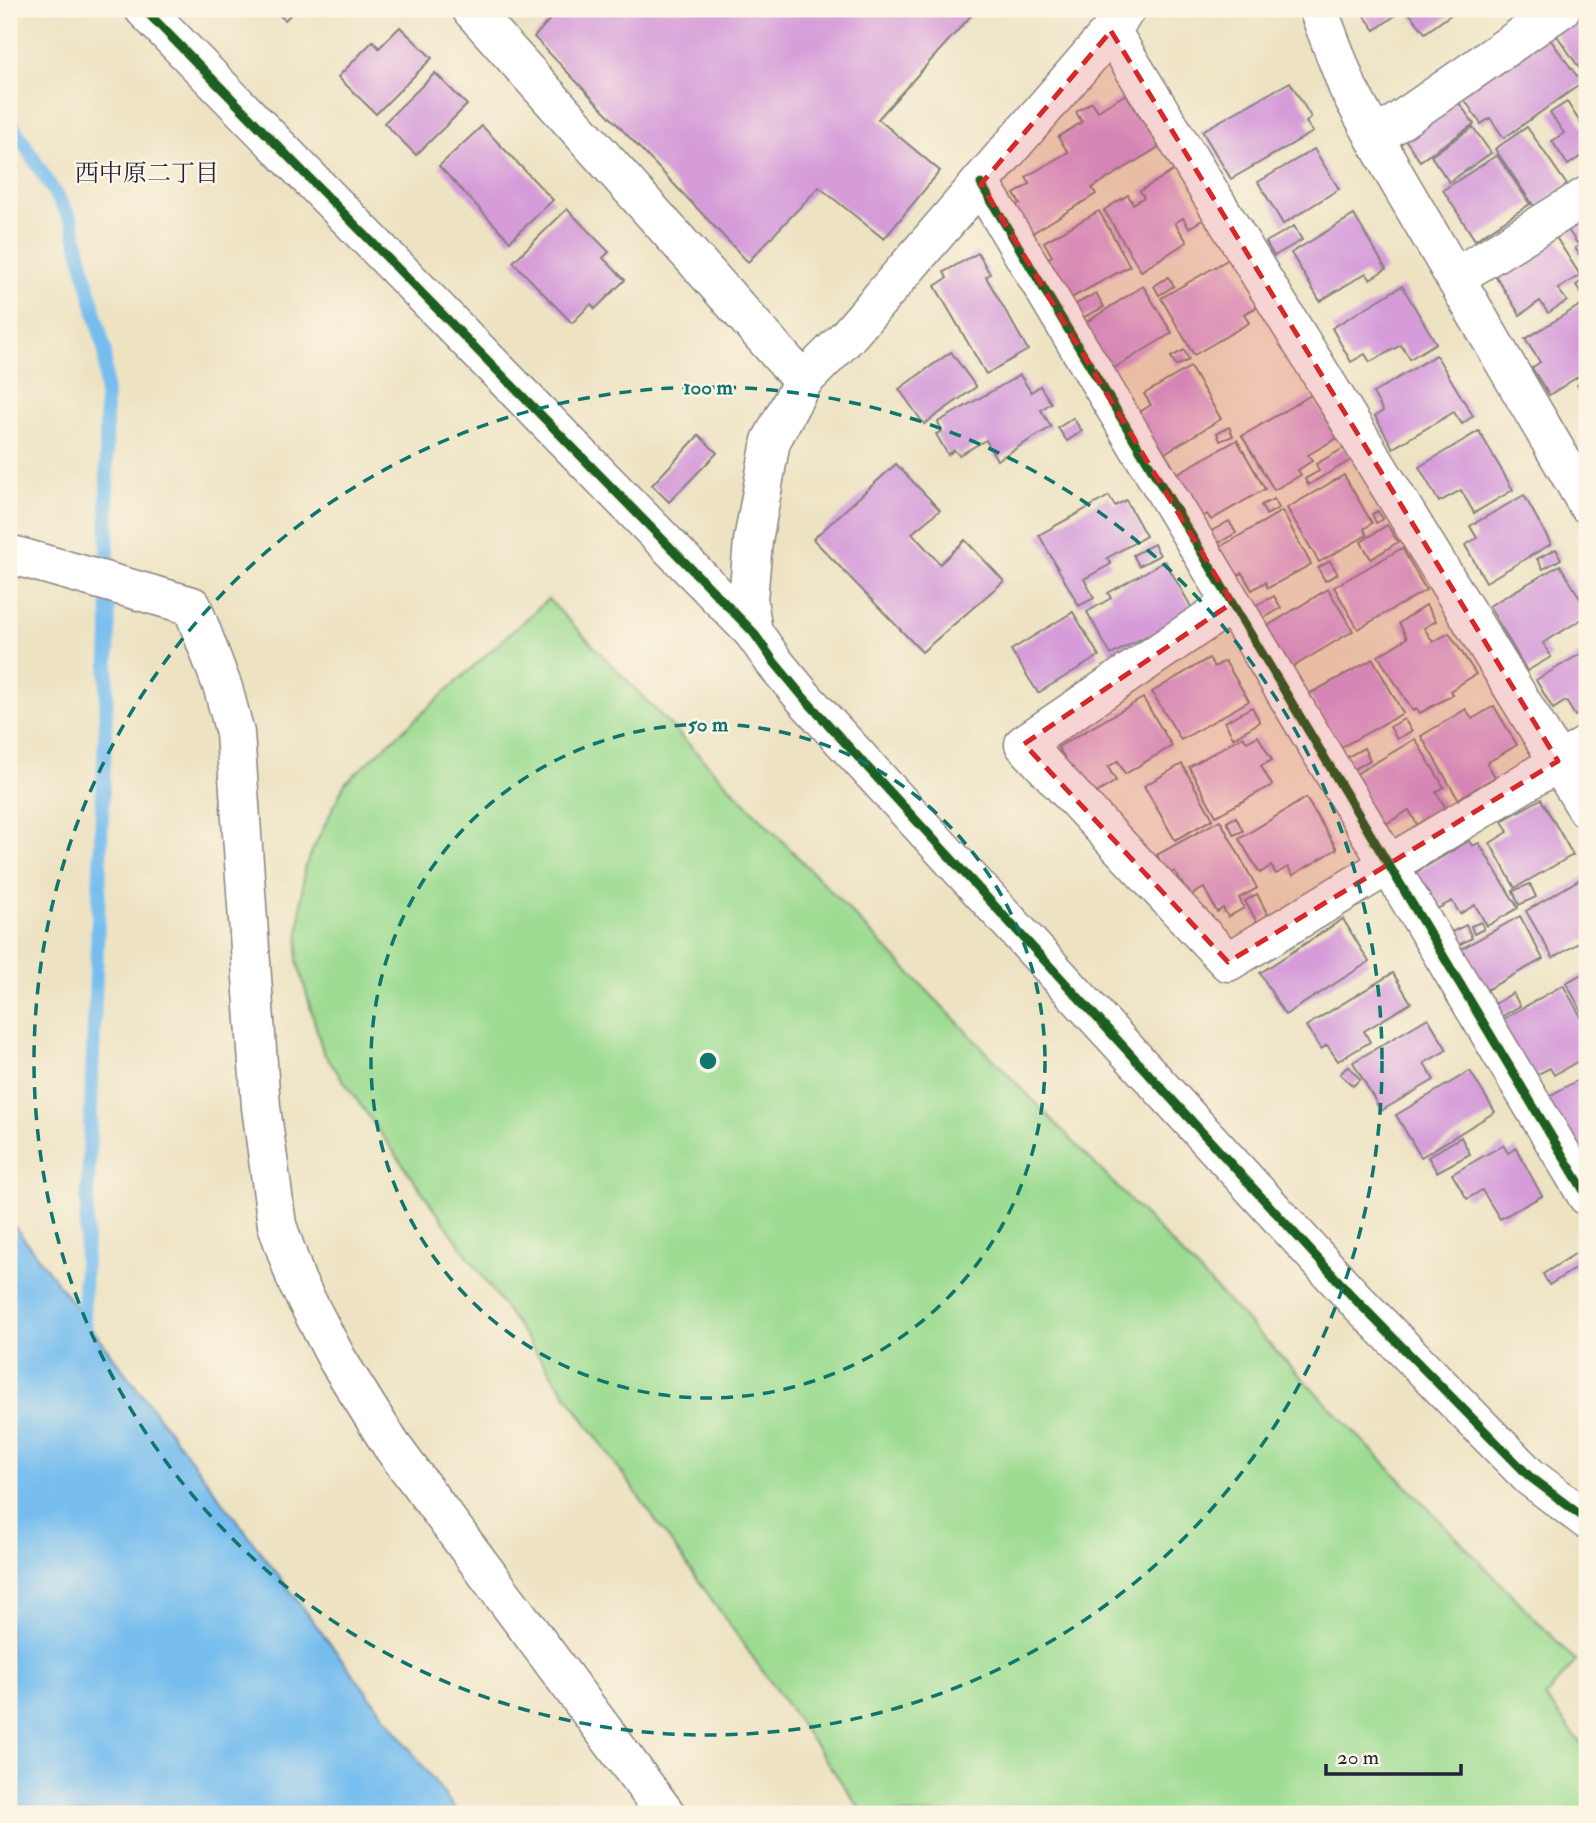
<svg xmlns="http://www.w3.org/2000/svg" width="1596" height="1823" viewBox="0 0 1596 1823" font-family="'IM FELL Double Pica','Noto Serif JP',serif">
	<rect width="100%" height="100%" fill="#fcf5e5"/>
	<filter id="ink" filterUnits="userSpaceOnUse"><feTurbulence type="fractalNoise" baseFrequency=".0143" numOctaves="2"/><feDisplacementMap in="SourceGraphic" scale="14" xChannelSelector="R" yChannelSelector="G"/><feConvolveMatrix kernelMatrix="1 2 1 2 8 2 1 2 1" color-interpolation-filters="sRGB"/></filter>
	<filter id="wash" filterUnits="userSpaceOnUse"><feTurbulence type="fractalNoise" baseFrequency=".00686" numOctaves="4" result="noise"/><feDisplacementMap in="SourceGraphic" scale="28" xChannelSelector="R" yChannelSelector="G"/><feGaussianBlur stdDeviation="1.57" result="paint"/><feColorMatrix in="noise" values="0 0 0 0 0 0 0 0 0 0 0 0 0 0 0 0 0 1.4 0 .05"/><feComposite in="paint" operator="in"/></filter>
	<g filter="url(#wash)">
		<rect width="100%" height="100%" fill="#ede3c3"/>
		<!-- green -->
		<path fill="#9cdb91" stroke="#5f7e66" stroke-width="2" d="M548 599 1576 1661 1545 1697 1587 1751V1814H864L323 1052 297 960 304 868 345 783Z"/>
		<!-- water -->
		<path fill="#76bdee" stroke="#4c7094" stroke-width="2" d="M9 1219 459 1814H9Z"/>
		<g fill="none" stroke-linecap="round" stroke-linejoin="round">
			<!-- stream -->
			<path stroke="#76bdee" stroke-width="14" d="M9 119 72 221 105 352 109 632 83 1315 86 1333"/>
		</g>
		<g id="blocks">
			<!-- building -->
			<g fill="#d59cd9">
				<path d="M273 9H296L285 20Z"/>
				<path d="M559 9H977L878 119 940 171 884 239 819 187 748 262 534 37Z"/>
				<path d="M1359 9H1404L1375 30Z"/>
				<path d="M1406 9H1459L1425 33Z"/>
				<path d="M1577 9H1580L1587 19V79L1551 27Z"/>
				<path d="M400 27 432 58 376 114 338 77 373 41 379 48Z"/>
				<path d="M1544 31 1582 83 1504 138 1490 118 1481 124 1458 90Z"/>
				<path d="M435 73 467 105 416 155 384 123Z"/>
				<path d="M1290 82 1311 117 1306 122 1313 132 1231 179 1202 131Z"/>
				<path d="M1452 93 1474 124 1420 161 1398 129Z"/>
				<path d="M1126 94 1159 147 1092 188 1096 194 1026 237 1009 210 1020 203 1014 194 1030 184 1026 177 1068 152 1058 137 1082 122 1076 112 1092 102 1098 111Z"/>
				<path d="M1567 102 1587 133V165L1581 156 1568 165 1552 141 1564 133 1550 113Z"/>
				<path d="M482 126 553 200 510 241 439 166Z"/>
				<path d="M1473 127 1491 153 1449 182 1431 156Z"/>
				<path d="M1527 127 1567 185 1535 208 1495 149Z"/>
				<path d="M1314 149 1339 189 1283 224 1258 182Z"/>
				<path d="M1497 155 1530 204 1475 240 1443 190Z"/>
				<path d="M1175 170 1204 219 1189 228 1183 218 1175 223 1187 242 1141 271 1104 210 1128 195 1133 204 1144 197 1140 191Z"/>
				<path d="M1587 203V236L1577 243 1562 221Z"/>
				<path d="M567 209 609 252 603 258 625 280 595 309 591 304 572 323 513 262Z"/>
				<path d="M1099 211 1130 266 1066 301 1043 261 1052 256 1044 242Z"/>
				<path d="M1354 215 1386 269 1370 279 1366 273 1320 301 1291 253Z"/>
				<path d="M1294 226 1302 240 1274 256 1266 242Z"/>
				<path d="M1552 231 1580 275 1558 289 1567 301 1548 313 1540 301 1520 315 1492 270Z"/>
				<path d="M1587 241V265L1575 248Z"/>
				<path d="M978 253 990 274 986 277 1028 350 986 374 935 286 947 278 944 272Z"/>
				<path d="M1229 259 1257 307 1244 314 1249 323 1194 355 1161 298Z"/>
				<path d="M1168 277 1174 286 1159 295 1154 286Z"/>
				<path d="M1587 278V289L1581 293 1576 285Z"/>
				<path d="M1143 286 1172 333 1111 370 1082 325Z"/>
				<path d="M1402 286 1436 343 1410 359 1401 345 1370 362 1365 354 1351 362 1332 328Z"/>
				<path d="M1096 293 1104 307 1074 322 1067 309Z"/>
				<path d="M1587 301V371L1549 395 1532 368 1540 362 1525 339Z"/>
				<path d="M1184 350 1189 360 1176 366 1171 357Z"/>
				<path d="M951 352 976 387 924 424 899 389Z"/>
				<path d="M1436 355 1473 416 1462 424 1454 412 1393 448 1375 416 1383 411 1373 393Z"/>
				<path d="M1190 367 1221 419 1158 457 1138 413 1151 405 1144 394Z"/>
				<path d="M1020 375 1031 392 1040 386 1051 403 1041 410 1051 427 997 460 986 440 959 455 954 450 948 455 936 434 942 431 938 422Z"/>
				<path d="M1587 378V401L1577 385Z"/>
				<path d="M1311 395 1337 438 1308 455 1312 461 1298 470 1301 475 1274 490 1242 436Z"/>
				<path d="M1073 418 1082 431 1067 441 1058 428Z"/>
				<path d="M1229 427 1233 436 1220 441 1217 433Z"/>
				<path d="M1479 431 1513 490 1474 513 1461 490 1439 502 1419 467Z"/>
				<path d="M699 435 717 453 669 502 652 485Z"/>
				<path d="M1237 440 1265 489 1211 520 1207 514 1193 523 1167 479Z"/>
				<path d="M1344 448 1351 460 1308 485 1305 479 1319 471 1316 464Z"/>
				<path d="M896 464 940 510 912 533 940 564 965 540 1004 581 922 652 813 539Z"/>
				<path d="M1344 475 1372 523 1364 529 1367 535 1319 562 1287 508Z"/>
				<path d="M1524 495 1551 544 1486 582 1465 545 1477 538 1470 526Z"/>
				<path d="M1109 496 1115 506 1126 500 1146 536 1107 558 1111 564 1084 579 1094 598 1079 606 1039 535Z"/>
				<path d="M1274 499 1279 508 1266 515 1261 505Z"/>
				<path d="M1282 511 1311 564 1268 588 1265 582 1252 590 1242 573 1235 578 1218 548Z"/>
				<path d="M1378 511 1383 519 1376 523 1372 514Z"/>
				<path d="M1229 521 1236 533 1208 549 1201 537Z"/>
				<path d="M1387 525 1398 542 1371 559 1361 542Z"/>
				<path d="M1154 544 1160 555 1139 566 1133 555Z"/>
				<path d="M1402 548 1426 590 1358 629 1334 587Z"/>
				<path d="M1556 549 1561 559 1543 569 1537 559Z"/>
				<path d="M1165 561 1193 610 1153 648 1146 636 1111 655 1087 612 1111 598 1108 593Z"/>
				<path d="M1330 561 1338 574 1325 581 1318 568Z"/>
				<path d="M1560 565 1587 610V616L1543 643 1551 657 1527 671 1489 606Z"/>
				<path d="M1328 589 1353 631 1286 671 1261 630Z"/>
				<path d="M1274 596 1281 608 1252 625 1244 612Z"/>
				<path d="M1426 605 1436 621 1424 628 1433 642 1449 633 1476 674 1450 691 1453 695 1420 713 1417 709 1413 711 1378 656 1407 638 1399 623Z"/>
				<path d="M1073 612 1099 656 1038 693 1011 650Z"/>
				<path d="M1587 650V709L1575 716 1566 701 1553 709 1536 680Z"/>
				<path d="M1209 658 1214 667 1225 661 1249 701 1181 740 1152 692Z"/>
				<path d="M1373 659 1403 713 1340 748 1309 694Z"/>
				<path d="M1143 698 1172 746 1125 774 1118 761 1108 767 1116 781 1088 798 1058 747Z"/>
				<path d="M1494 706 1517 745 1487 763 1495 777 1458 799 1421 736 1466 709 1472 719Z"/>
				<path d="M1252 707 1260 722 1233 738 1225 722Z"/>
				<path d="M1404 719 1412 731 1397 739 1390 727Z"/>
				<path d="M1243 736 1247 742 1258 736 1272 760 1261 766 1272 785 1216 816 1189 767Z"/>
				<path d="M1415 739 1444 787 1436 792 1447 810 1418 826 1409 810 1376 830 1346 780Z"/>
				<path d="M1364 748 1370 760 1343 775 1337 763Z"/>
				<path d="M1182 764 1213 819 1175 840 1144 786Z"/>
				<path d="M1306 798 1337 849 1293 875 1288 867 1276 874 1271 866 1260 873 1239 839Z"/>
				<path d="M1541 799 1573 855 1515 888 1490 843 1508 832 1502 821Z"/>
				<path d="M1236 817 1243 831 1234 835 1227 822Z"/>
				<path d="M1220 820 1257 888 1239 898 1244 908 1228 917 1223 908 1217 912 1204 888 1189 896 1175 871 1168 875 1157 855Z"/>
				<path d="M1469 841 1472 846 1479 843 1518 908 1487 926 1475 905 1460 914 1452 901 1437 909 1415 873Z"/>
				<path d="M1587 875V938L1553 958 1526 911Z"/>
				<path d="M1530 884 1536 897 1519 905 1513 891Z"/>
				<path d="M1257 894 1268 915 1257 922 1245 901Z"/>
				<path d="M1520 916 1543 959 1479 994 1456 952Z"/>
				<path d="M1343 919 1369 962 1285 1015 1260 973Z"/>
				<path d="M1481 922 1484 929 1474 934 1471 926Z"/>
				<path d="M1466 925 1472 938 1447 951 1441 937Z"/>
				<path d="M1587 971V1021L1566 983Z"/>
				<path d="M1393 973 1411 1003 1364 1031 1370 1042 1338 1061 1327 1045 1321 1049 1306 1026Z"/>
				<path d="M1563 985 1587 1027V1056L1554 1075 1550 1068 1530 1078 1498 1022Z"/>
				<path d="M1513 993 1520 1006 1492 1022 1485 1010Z"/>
				<path d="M1428 1018 1447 1050 1424 1063 1434 1080 1381 1111 1353 1062Z"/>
				<path d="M1348 1066 1360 1079 1353 1086 1340 1074Z"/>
				<path d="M1470 1071 1495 1112 1421 1157 1396 1115Z"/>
				<path d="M1587 1075V1147L1575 1154 1544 1099Z"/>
				<path d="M1461 1137 1470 1154 1437 1172 1428 1157Z"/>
				<path d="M1503 1145 1508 1153 1516 1148 1542 1196 1500 1219 1482 1190 1467 1199 1452 1174Z"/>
				<path d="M1583 1249 1587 1261 1549 1285 1543 1274Z"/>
			</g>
		</g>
	</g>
	<g filter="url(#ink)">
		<use href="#blocks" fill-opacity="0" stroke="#88827f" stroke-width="2"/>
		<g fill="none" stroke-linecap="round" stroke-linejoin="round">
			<!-- minor casing -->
			<g stroke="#88827f" stroke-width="41">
				<g id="minor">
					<path d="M144 9 753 632 775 663 804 698 1353 1297 1530 1477 1587 1520"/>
					<path d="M471 9 803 381"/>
					<path d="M1318 9 1348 88 1395 175 1587 504"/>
					<path d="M1111 31 1587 809"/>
					<path d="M1375 138 1561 9"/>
					<path d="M981 184 1587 1196"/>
					<path d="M1456 277 1587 196"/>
					<path d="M9 554 192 606 223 688 235 733 261 1107 277 1225 297 1282 337 1359 391 1445 666 1814"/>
					<path d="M1232 603 1024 744 1228 962 1587 745"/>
					<path d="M753 632 748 600 753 541 771 441 803 381 847 337 1111 31 1126 9"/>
				</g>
			</g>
			<!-- minor -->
			<use href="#minor" stroke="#fff" stroke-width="38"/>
			<!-- cycleway casing -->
			<g stroke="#fcf5e5" stroke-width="13">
				<g id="cycleway">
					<path d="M144 9 753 632 775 663 804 698 1353 1297 1530 1477 1587 1520"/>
					<path d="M981 184 1587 1196"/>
				</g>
			</g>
			<!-- cycleway -->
			<use href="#cycleway" stroke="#1b5e20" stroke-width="9"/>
		</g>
	</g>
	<!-- marked area -->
	<path fill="#d62828" fill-opacity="0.2" stroke="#d62828" stroke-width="5" stroke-dasharray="14 9" stroke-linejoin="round" d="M1111 31 1558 761 1228 962 1024 744 1232 603 981 184Z"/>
	<!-- distance rings -->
	<g fill="none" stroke="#0f766e" stroke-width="3.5" stroke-dasharray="12 9">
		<circle cx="708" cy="1061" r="337"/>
		<circle cx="708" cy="1061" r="674"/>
	</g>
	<g text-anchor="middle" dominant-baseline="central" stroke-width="5" stroke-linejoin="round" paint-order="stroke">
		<!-- neighbourhood labels -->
		<g font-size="24" fill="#22223b" stroke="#fcf5e5">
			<text x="147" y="173">西中原二丁目</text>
		</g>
	</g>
	<circle cx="708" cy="1061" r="10" fill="#0f766e" stroke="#fcf5e5" stroke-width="3.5"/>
	<g font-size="21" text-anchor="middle" font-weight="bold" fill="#0f766e" stroke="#fcf5e5" stroke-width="5" stroke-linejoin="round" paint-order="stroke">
		<text x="708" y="394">100 m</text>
		<text x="708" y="731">50 m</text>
	</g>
	<!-- margin -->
	<rect width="1596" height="1823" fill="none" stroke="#fcf5e5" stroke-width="35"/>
	<!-- scale -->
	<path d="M1326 1764v10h135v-10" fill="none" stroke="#22223b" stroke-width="3.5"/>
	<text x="1337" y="1764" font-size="21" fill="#22223b" stroke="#fcf5e5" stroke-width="5" paint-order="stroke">20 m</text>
</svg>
